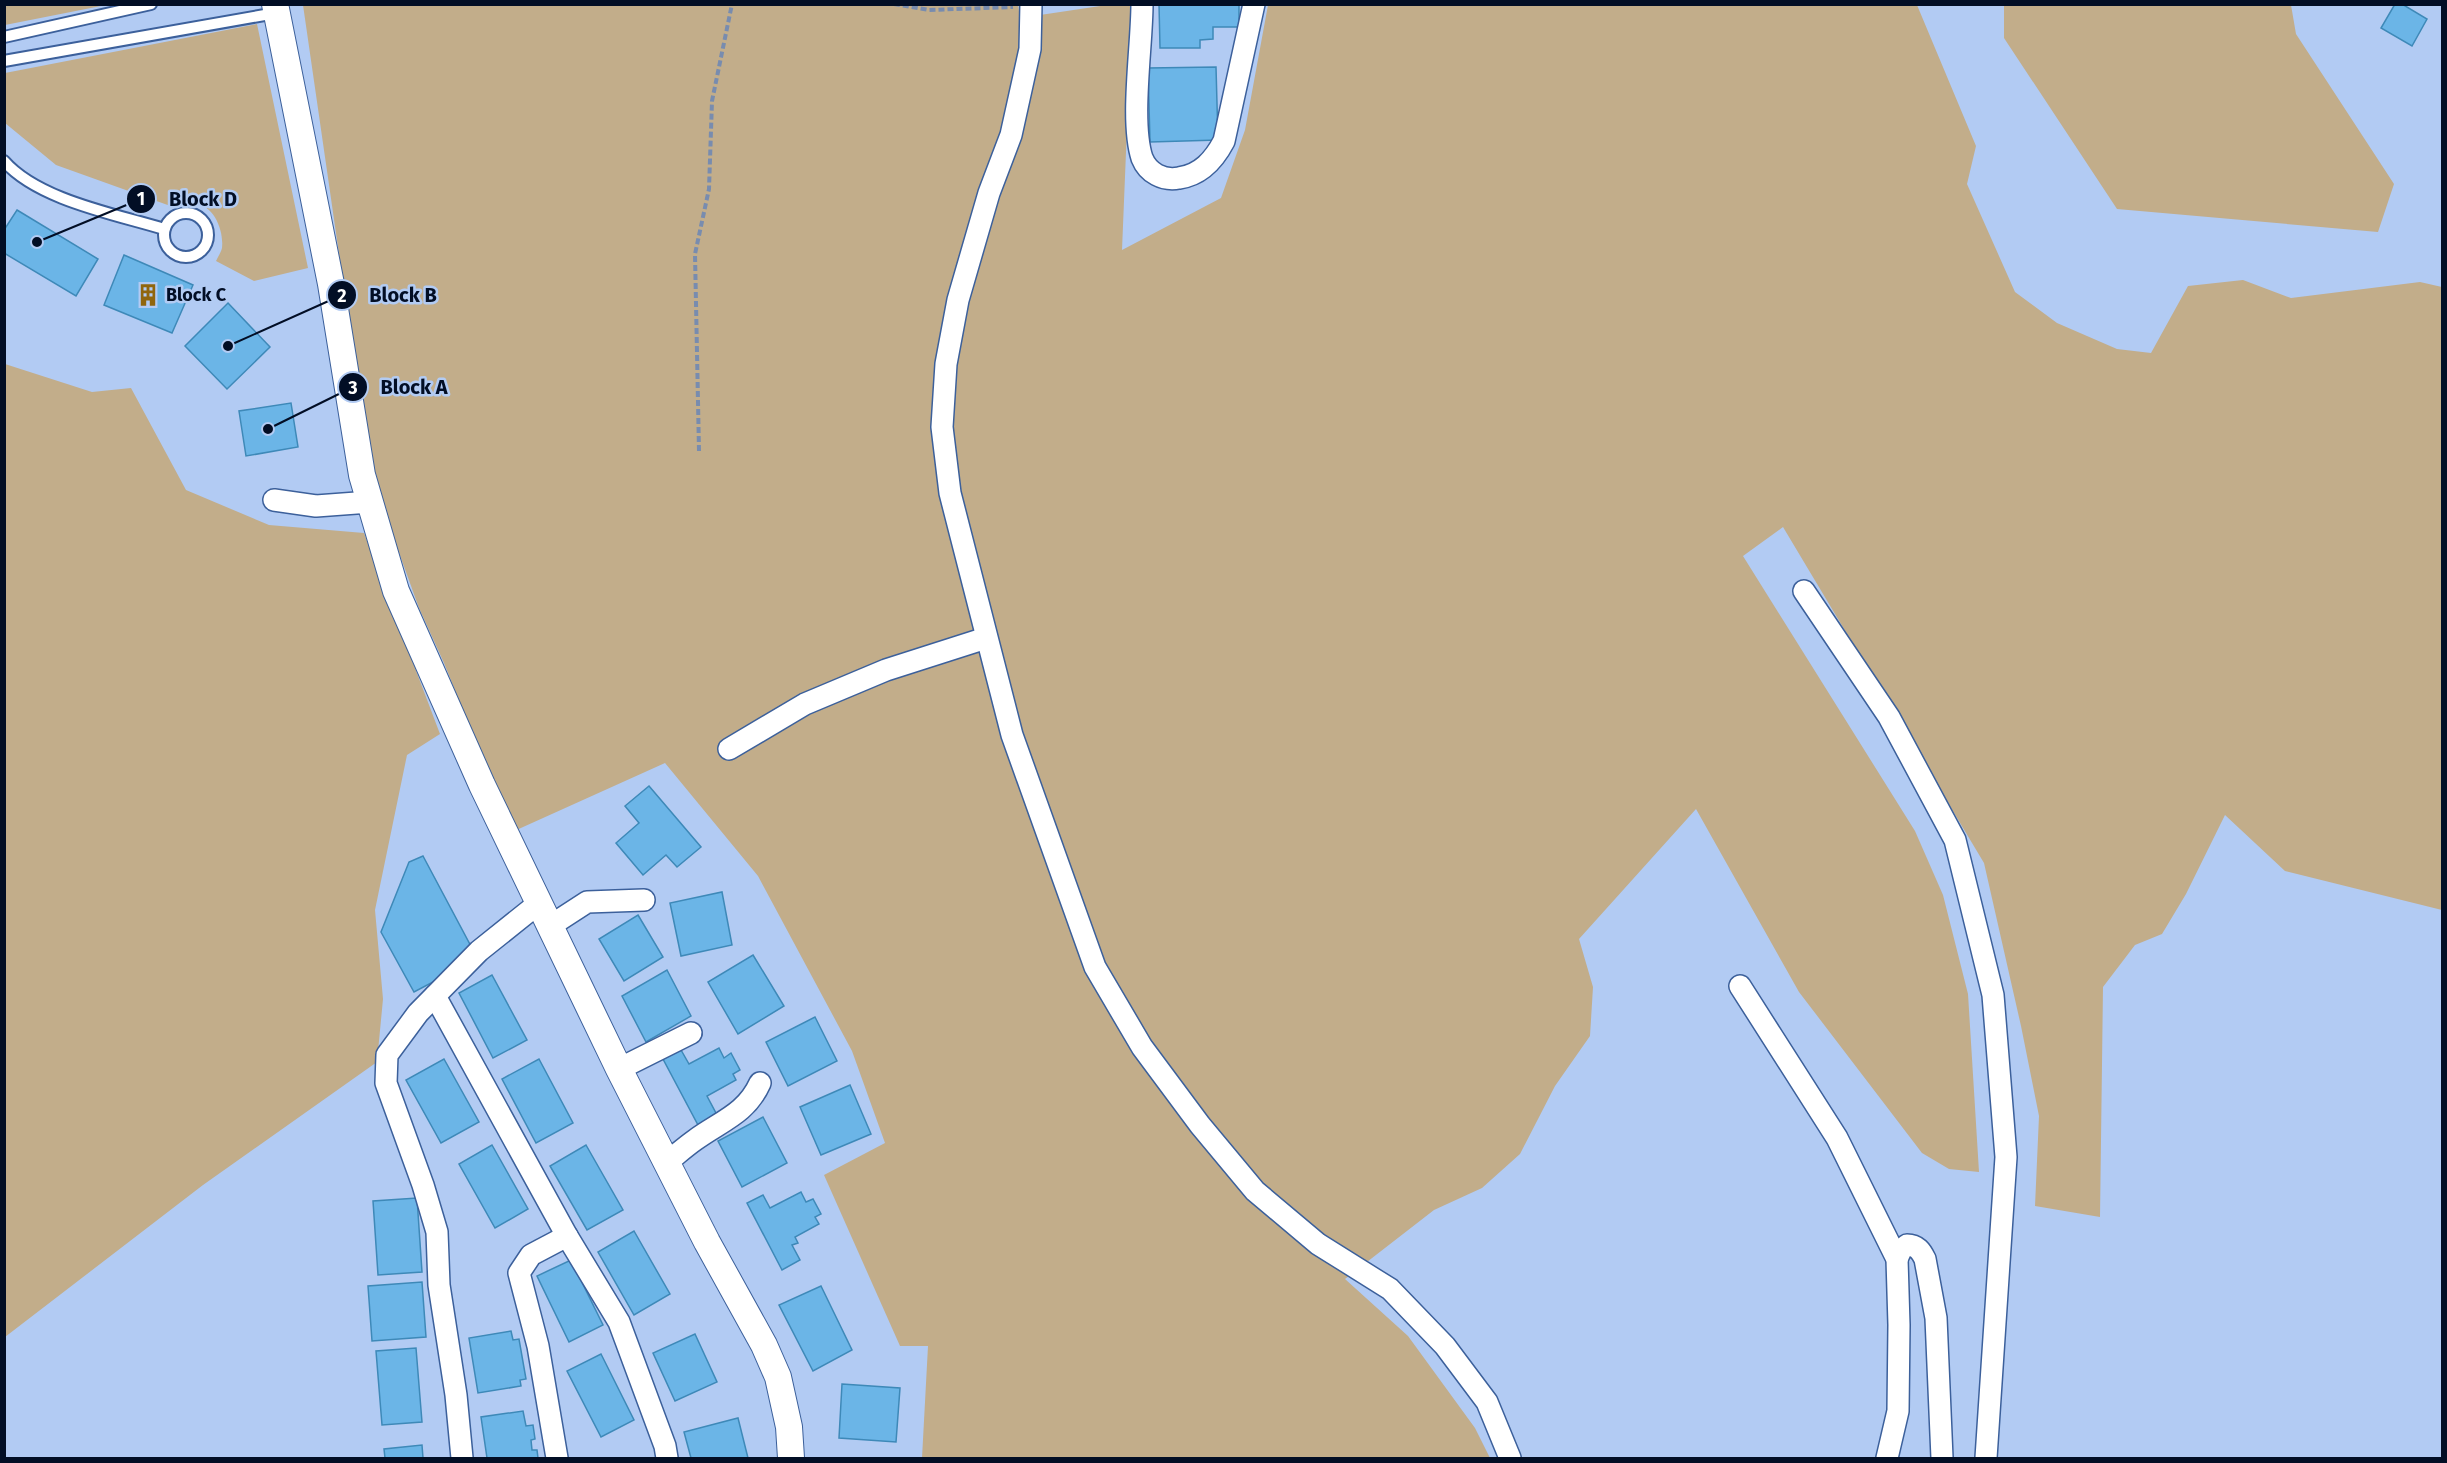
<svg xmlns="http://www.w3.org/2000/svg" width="2447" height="1463" viewBox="0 0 2447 1463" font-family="'Fira Sans',sans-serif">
	<rect width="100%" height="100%" fill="#b2cbf3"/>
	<!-- green -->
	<g fill="#c2ad8a">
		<path d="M5 4H106V5L5 25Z"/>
		<path d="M1018 4 1020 18 1107 5H1132L1122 250 1221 198 1245 130 1268 5H1917L1976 146 1967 184 2015 292 2057 323 2117 349 2151 353 2188 286 2243 280 2291 298 2420 282 2442 287V910L2285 871 2225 815 2186 894 2162 934 2135 945 2103 987 2100 1217 2035 1206 2039 1116 2021 1026 1984 863 1783 527 1743 556 1915 831 1943 895 1968 994 1979 1172 1949 1169 1922 1153 1799 992 1696 809 1579 939 1593 987 1590 1036 1555 1086 1520 1154 1482 1188 1434 1210 1345 1279 1408 1336 1475 1428 1490 1458H922L928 1346H900L824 1175 885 1143 852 1051 758 876 665 763 512 832 444 663 419 608 371 475 303 5Z"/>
		<path d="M2004 5H2291L2296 34 2394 184 2378 232 2117 209 2004 38Z"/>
		<path d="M257 24 308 268 254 281 216 261C218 257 221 252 222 248 224 230 214 205 194 203 189 203 181 207 176 208L56 165 5 123V73Z"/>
		<path d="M5 364 92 392 131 388 186 490 269 525 364 533 440 734 407 755 375 910 383 999 377 1062 203 1185 5 1337Z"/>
	</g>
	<!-- building -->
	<g fill="#6bb5e7" stroke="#3e89b8" stroke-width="1.5">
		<path d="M1159 4H1239V27H1213V39L1200 40V48H1160Z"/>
		<path d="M2395 4H2402L2427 19 2412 46 2381 28Z"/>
		<path d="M1216 67 1218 140 1150 142 1148 68Z"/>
		<path d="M17 210 98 259 76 296 4 253V230Z"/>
		<path d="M124 255 193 285 172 333 104 305Z"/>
		<path d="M228 303 270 347 227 389 185 346Z"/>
		<path d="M291 403 298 447 246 456 239 411Z"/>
		<path d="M649 786 701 847 677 867 666 855 643 875 616 843 639 823 625 806Z"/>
		<path d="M423 856 474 952 452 963 456 970 414 992 381 932 409 862Z"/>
		<path d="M722 892 732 945 681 956 670 903Z"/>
		<path d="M638 915 663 957 624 981 599 939Z"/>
		<path d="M753 955 784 1006 738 1034 708 982Z"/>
		<path d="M667 970 691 1016 646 1042 622 996Z"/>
		<path d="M492 975 527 1040 493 1058 459 993Z"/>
		<path d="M815 1017 837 1061 788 1086 766 1042Z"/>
		<path d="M719 1048 724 1058 731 1053 740 1070 733 1074 736 1080 707 1096 717 1115 698 1125 663 1059 681 1050 689 1064Z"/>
		<path d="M444 1059 479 1122 441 1143 406 1080Z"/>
		<path d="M539 1059 573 1123 536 1143 502 1079Z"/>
		<path d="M850 1085 871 1134 821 1155 800 1107Z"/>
		<path d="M763 1117 787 1163 742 1187 718 1141Z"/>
		<path d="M492 1145 528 1209 495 1228 459 1164Z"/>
		<path d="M586 1145 623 1210 587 1230 550 1166Z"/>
		<path d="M801 1192 806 1202 813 1199 821 1214 815 1217 819 1224 795 1237 798 1243 792 1245 800 1260 782 1270 747 1203 763 1195 770 1208Z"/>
		<path d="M417 1198 422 1272 378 1275 373 1201Z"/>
		<path d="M634 1231 670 1294 634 1315 598 1252Z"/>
		<path d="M571 1260 603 1325 569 1342 537 1276Z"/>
		<path d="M422 1282 426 1337 372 1341 368 1286Z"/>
		<path d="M821 1286 852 1350 813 1371 779 1305Z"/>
		<path d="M511 1331 513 1340 519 1339 526 1379 520 1380 521 1386 478 1393 469 1338Z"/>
		<path d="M695 1334 717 1382 675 1401 653 1353Z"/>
		<path d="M416 1348 422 1422 382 1425 376 1351Z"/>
		<path d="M601 1354 634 1420 601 1437 567 1371Z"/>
		<path d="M842 1384 900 1388 896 1442 839 1438Z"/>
		<path d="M523 1411 526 1426 533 1425 535 1439 531 1440 532 1450H537L538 1458H487L481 1417Z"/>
		<path d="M738 1418 748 1458H691L684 1432Z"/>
		<path d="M422 1445 423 1458H385L384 1449Z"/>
	</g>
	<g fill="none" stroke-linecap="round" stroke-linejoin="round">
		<!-- service casing -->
		<g stroke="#3c609b" stroke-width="14">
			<g id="service">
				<path d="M4 37 151 4"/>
				<path d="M4 61 276 13"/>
				<path d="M4 161C38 200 115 214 164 229"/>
				<circle cx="186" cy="235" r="22"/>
			</g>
		</g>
		<!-- minor casing -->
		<g stroke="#3c609b" stroke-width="24">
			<g id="minor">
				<path d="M1031 4 1030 49 1011 135 989 193 958 300 946 364 942 427 950 493 1012 735 1095 967 1142 1047 1200 1125 1255 1191 1318 1244 1390 1289 1445 1346 1487 1402 1510 1458"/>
				<path d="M1142 4C1142 46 1130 121 1142 158 1148 173 1163 181 1179 178 1201 175 1214 160 1224 141L1254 4"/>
				<path d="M274 500 316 506 370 502"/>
				<path d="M1804 591 1889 717 1955 840 1993 995 2006 1157 1986 1458"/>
				<path d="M729 749 805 704 886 670 986 638"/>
				<path d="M550 926 587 902 644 900"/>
				<path d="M1740 986 1837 1138 1897 1259 1899 1325 1898 1411 1887 1458"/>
				<path d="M435 996 567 1236 619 1322 665 1446 667 1458"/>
				<path d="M619 1069 691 1033"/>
				<path d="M666 1163C675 1156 685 1147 695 1140 721 1121 746 1114 760 1083"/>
				<path d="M1897 1259 1901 1250 1907 1245C1917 1245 1921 1251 1925 1259L1936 1318 1942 1458"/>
				<path d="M462 1458 456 1395 439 1285 437 1232 423 1185 386 1083 387 1055 418 1013 479 951 539 903"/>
				<path d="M557 1458 538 1346 519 1273 531 1255 567 1236"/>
			</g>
		</g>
		<!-- tertiary casing -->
		<g stroke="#3c609b" stroke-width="28">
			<path id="tertiary" d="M275 4 331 284 362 475 396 591 482 785 619 1069 707 1242 764 1345 778 1377 789 1427 791 1458"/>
		</g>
		<!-- path -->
		<g stroke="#788caf" stroke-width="4" stroke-dasharray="6 3" stroke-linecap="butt">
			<path d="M894 4 929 10 1013 7"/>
			<path d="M699 451 695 254 709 189 712 101 732 4"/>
		</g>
		<!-- service -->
		<use href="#service" stroke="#fff" stroke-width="10"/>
		<!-- minor -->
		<use href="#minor" stroke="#fff" stroke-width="21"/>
		<!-- tertiary -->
		<use href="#tertiary" stroke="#fff" stroke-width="26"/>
	</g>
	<!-- icons -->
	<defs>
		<g id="building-bare" transform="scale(1.8)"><path d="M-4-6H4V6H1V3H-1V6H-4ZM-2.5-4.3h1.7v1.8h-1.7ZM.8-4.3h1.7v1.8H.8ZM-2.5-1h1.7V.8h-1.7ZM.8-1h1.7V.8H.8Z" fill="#90660d" stroke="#b2cbf3" stroke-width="2.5" paint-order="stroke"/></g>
	</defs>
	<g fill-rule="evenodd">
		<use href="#building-bare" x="148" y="295"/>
	</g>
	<g text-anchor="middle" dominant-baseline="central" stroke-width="5" stroke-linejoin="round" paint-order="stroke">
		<!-- poi labels -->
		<g font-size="18" font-weight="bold" fill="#020e25" stroke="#b2cbf3" text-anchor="start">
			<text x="166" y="295">Block C</text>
		</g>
	</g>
	<!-- callouts -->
	<path fill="none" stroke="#020e25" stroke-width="2" d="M37 242L141 199M228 346L342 295M268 429L353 387"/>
	<g fill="#020e25" stroke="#b2cbf3" stroke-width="2">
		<circle cx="37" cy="242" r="6"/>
		<circle cx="228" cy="346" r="6"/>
		<circle cx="268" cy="429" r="6"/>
		<circle cx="141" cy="199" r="15"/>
		<circle cx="342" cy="295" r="15"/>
		<circle cx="353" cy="387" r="15"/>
	</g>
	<g font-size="18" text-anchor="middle" font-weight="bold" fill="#fff">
		<text x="141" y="205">1</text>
		<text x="342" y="302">2</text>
		<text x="353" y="394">3</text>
	</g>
	<g font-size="20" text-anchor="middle" font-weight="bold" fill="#020e25" stroke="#b2cbf3" stroke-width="5" stroke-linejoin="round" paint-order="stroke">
		<text x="203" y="206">Block D</text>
		<text x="403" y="302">Block B</text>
		<text x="414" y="394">Block A</text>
	</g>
	<!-- border -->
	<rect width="2447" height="1463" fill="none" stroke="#020e25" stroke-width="12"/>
</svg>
